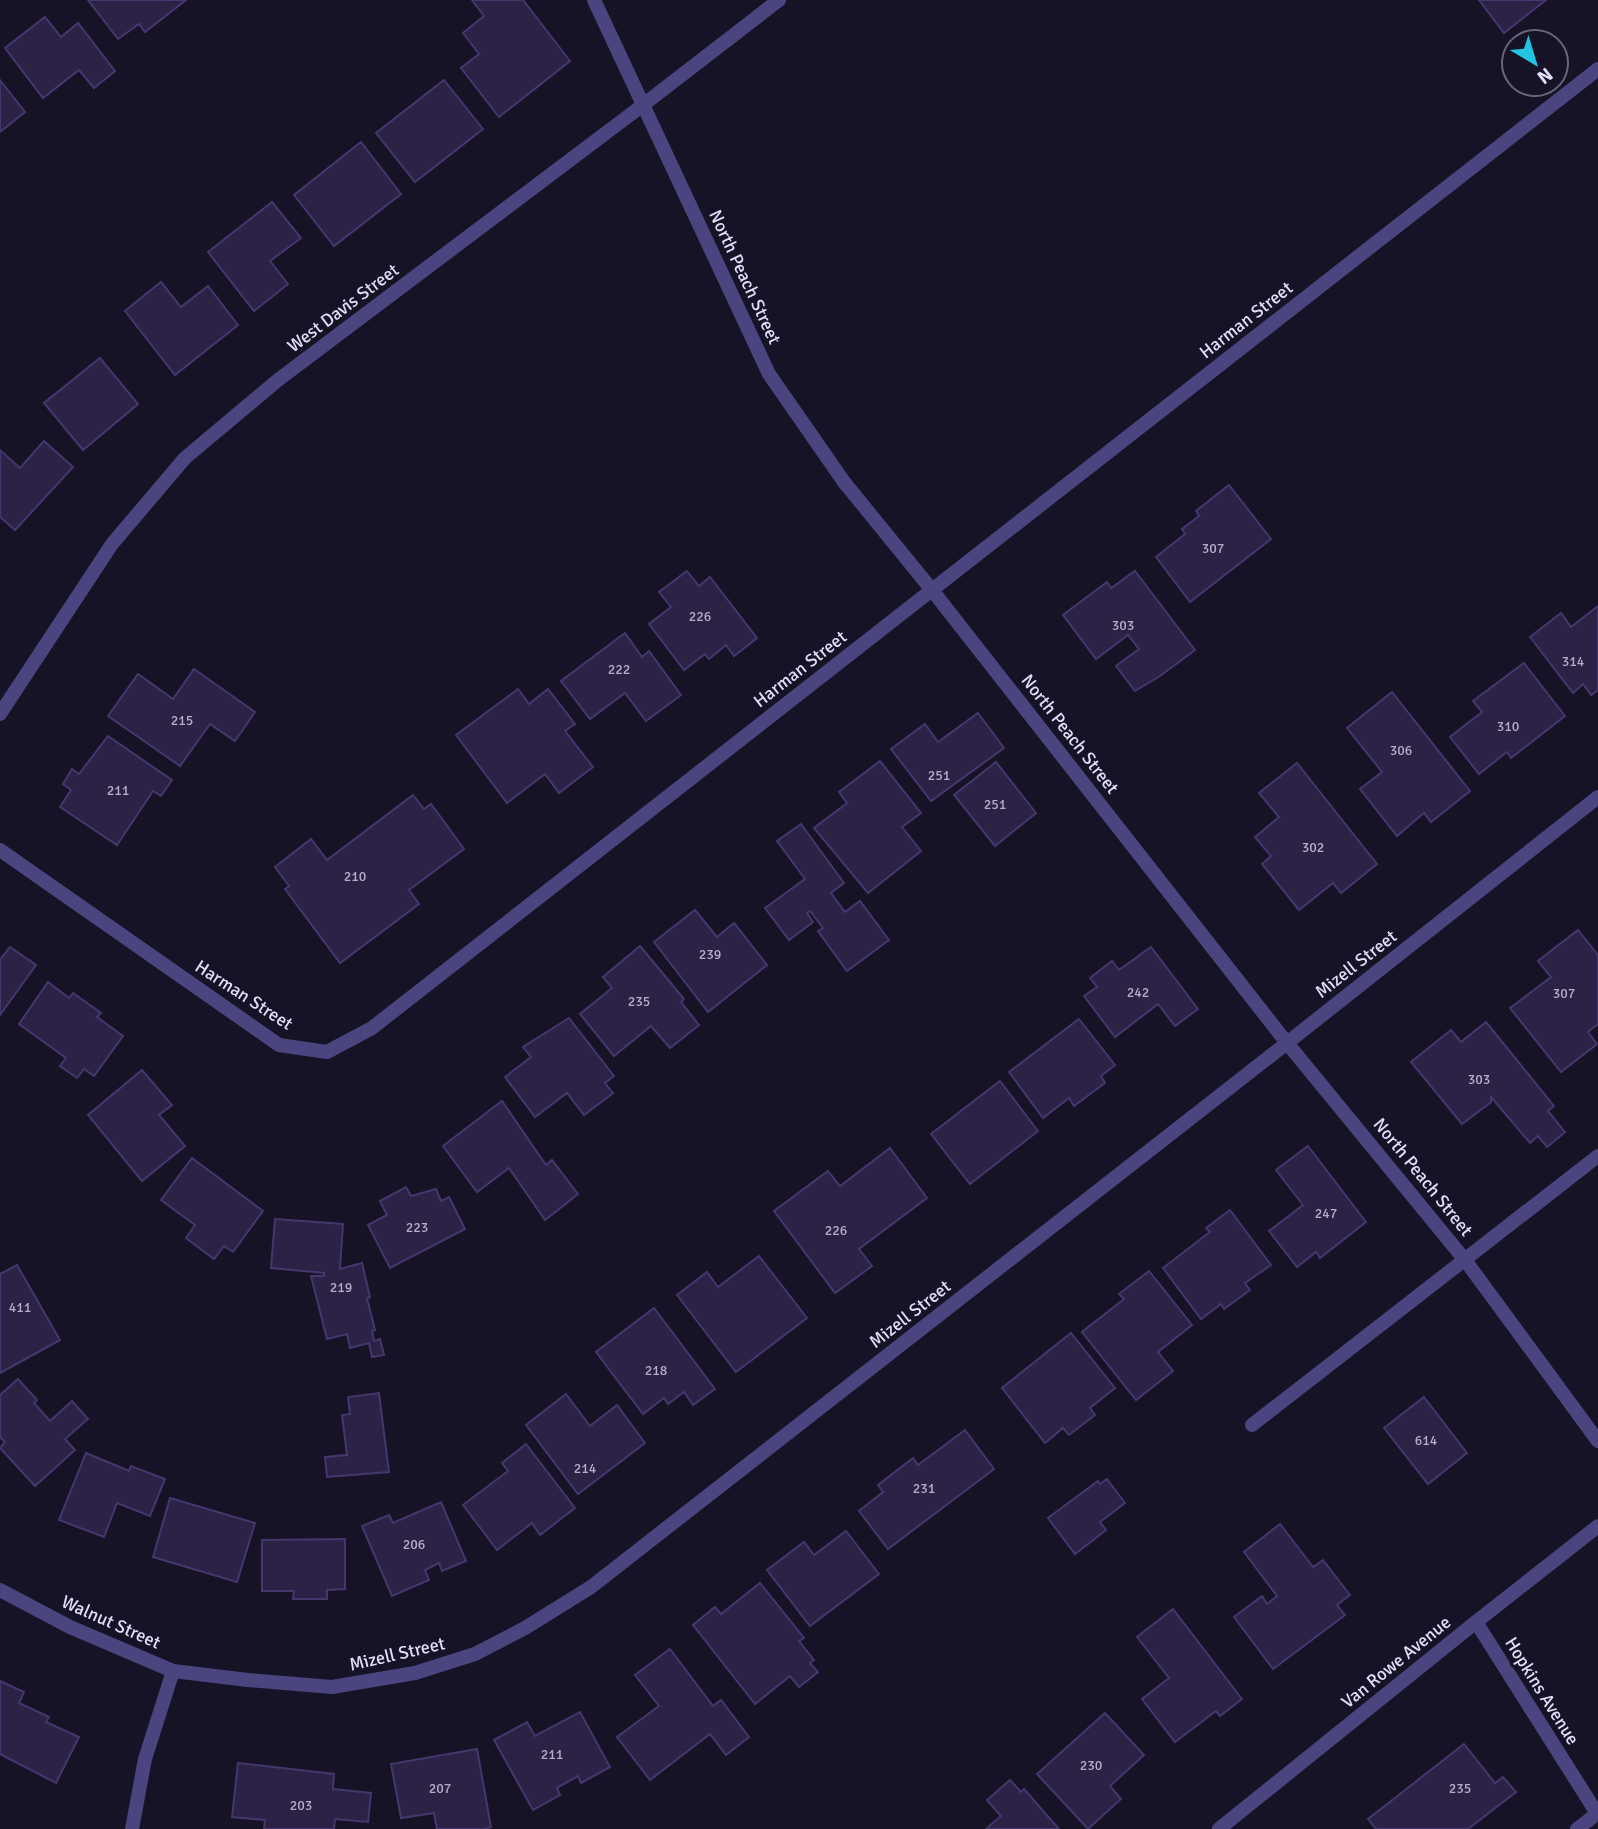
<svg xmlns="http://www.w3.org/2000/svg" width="1598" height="1829" viewBox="0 0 1598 1829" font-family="Signika,sans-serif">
	<rect width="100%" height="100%" fill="#171326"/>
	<!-- building -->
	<g fill="#2b2245" stroke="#45376d" stroke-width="2">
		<path d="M88 0H186L145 32 139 24 118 39Z"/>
		<path d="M472 0H523L570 61 499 117 461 68 479 54 463 33 484 16Z"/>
		<path d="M1479 0H1546L1504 33Z"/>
		<path d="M45 17 61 37 78 23 115 71 94 88 79 70 43 98 5 48Z"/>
		<path d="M0 80 25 112 0 132Z"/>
		<path d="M444 80 483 129 415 182 376 133Z"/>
		<path d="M361 142 401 194 334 246 294 195Z"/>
		<path d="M272 202 301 238 270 261 288 284 254 311 208 252Z"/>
		<path d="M161 282 181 307 208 286 238 325 175 375 125 311Z"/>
		<path d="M100 358 138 404 83 450 44 403Z"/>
		<path d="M44 441 73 467 15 530 0 517V450L20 468Z"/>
		<path d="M1229 485 1271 539 1190 602 1156 557 1185 534 1182 529 1199 516 1196 511Z"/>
		<path d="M687 571 699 586 710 577 757 638 734 656 726 645 709 659 705 654 684 670 649 624 671 607 659 592Z"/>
		<path d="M1135 571 1195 650 1160 676 1135 691 1116 666 1139 649 1128 635 1096 659 1063 615 1107 582 1111 588Z"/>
		<path d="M1598 606V690L1591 695 1583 684 1573 693 1530 637 1561 613 1571 627Z"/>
		<path d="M625 633 642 657 649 651 681 695 646 721 625 693 590 719 561 681Z"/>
		<path d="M1524 663 1565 716 1511 758 1507 752 1479 774 1450 737 1482 712 1473 701Z"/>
		<path d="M194 669 255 712 235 741 210 724 180 766 108 716 138 674 173 699Z"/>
		<path d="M518 689 529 704 548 689 575 724 565 731 593 767 559 793 545 774 507 803 456 735Z"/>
		<path d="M1392 692 1470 791 1431 822 1424 813 1397 836 1360 789 1382 772 1347 728Z"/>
		<path d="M978 713 1004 748 931 801 891 749 925 724 938 742Z"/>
		<path d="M108 736 172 780 161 796 153 791 117 845 60 807 71 790 63 784 72 769 79 774Z"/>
		<path d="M880 761 921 813 902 827 921 851 868 893 814 828 847 803 839 792Z"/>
		<path d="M996 762 1036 813 995 846 954 795Z"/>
		<path d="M1297 763 1377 864 1341 893 1333 883 1299 910 1262 864 1271 856 1255 837 1279 817 1259 793Z"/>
		<path d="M413 795 424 809 431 804 464 849 409 890 419 904 340 963 285 889 289 886 275 867 311 839 327 860Z"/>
		<path d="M801 824 844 883 831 893 845 912 860 901 889 940 847 971 818 931 823 928 810 911 807 913 813 922 789 940 765 908 805 879 777 841Z"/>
		<path d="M695 910 717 937 734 923 767 965 708 1012 654 942Z"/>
		<path d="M1578 930 1598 955V1024L1588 1032 1597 1044 1561 1072 1510 1008 1551 977 1538 961Z"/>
		<path d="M640 946 684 999 681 1002 699 1025 670 1048 651 1026 614 1056 580 1014 612 988 603 977Z"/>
		<path d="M10 947 36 965 0 1015V960Z"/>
		<path d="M1151 947 1198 1009 1175 1026 1158 1004 1115 1037 1084 996 1097 987 1090 978 1112 961 1119 970Z"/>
		<path d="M48 982 69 998 73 993 101 1013 97 1017 123 1036 94 1076 84 1069 77 1078 60 1066 66 1058 19 1024Z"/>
		<path d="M569 1018 614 1076 605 1083 613 1093 584 1115 567 1093 535 1117 505 1077 531 1057 523 1047Z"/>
		<path d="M1079 1019 1115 1065 1101 1076 1105 1083 1074 1106 1069 1098 1043 1118 1009 1072Z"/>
		<path d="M1486 1022 1554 1106 1548 1111 1565 1132 1547 1147 1538 1136 1530 1143 1491 1097V1102L1462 1124 1411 1062 1451 1030 1461 1042Z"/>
		<path d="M142 1070 172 1105 159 1115 185 1146 142 1181 88 1115Z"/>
		<path d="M1000 1081 1038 1131 970 1184 931 1134Z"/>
		<path d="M502 1101 546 1165 552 1160 578 1194 545 1220 509 1168 477 1192 443 1146Z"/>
		<path d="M1308 1146 1366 1222 1320 1258 1316 1252 1297 1267 1269 1231 1303 1205 1276 1170Z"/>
		<path d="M890 1148 927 1198 859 1249 872 1266 835 1293 774 1211 828 1171 840 1186Z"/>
		<path d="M192 1158 263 1211 233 1252 224 1246 214 1259 186 1238 195 1225 161 1200Z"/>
		<path d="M406 1187 411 1196 436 1189 441 1201 449 1197 465 1229 390 1268 368 1225 387 1215 380 1201Z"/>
		<path d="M1230 1210 1271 1265 1245 1283 1250 1290 1224 1309 1221 1304 1201 1319 1163 1268 1210 1232 1206 1228Z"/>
		<path d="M275 1219 343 1224 340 1269 362 1263 370 1297 367 1298 375 1330 372 1331 374 1341 380 1339 384 1355 372 1357 369 1343 350 1348 347 1334 327 1339 311 1276H324V1273L271 1268Z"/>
		<path d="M759 1256 807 1318 736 1372 677 1295 707 1272 718 1287Z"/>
		<path d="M17 1265 60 1340 0 1373V1274Z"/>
		<path d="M1149 1271 1192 1325 1158 1352 1173 1371 1136 1400 1082 1332 1124 1299 1119 1294Z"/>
		<path d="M654 1308 715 1389 693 1405 684 1392 668 1404 664 1398 643 1414 596 1352Z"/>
		<path d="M1071 1333 1115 1388 1090 1408 1095 1415 1069 1435 1063 1428 1045 1443 1002 1388Z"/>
		<path d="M18 1379 37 1400 34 1403 50 1421 72 1401 88 1419 65 1439 75 1450 35 1486 0 1448 5 1442 0 1437V1395Z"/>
		<path d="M379 1393 389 1472 327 1477 325 1457 347 1455 342 1415 350 1414 348 1397Z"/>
		<path d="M566 1394 590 1426 617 1405 645 1443 578 1494 526 1425Z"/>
		<path d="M1424 1397 1467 1453 1428 1484 1384 1428Z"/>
		<path d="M965 1430 994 1469 888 1549 859 1511 883 1492 878 1485 913 1458 918 1465Z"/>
		<path d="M526 1444 575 1508 540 1535 532 1523 497 1550 463 1505 508 1471 502 1463Z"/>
		<path d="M86 1453 129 1471 131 1466 165 1479 150 1516 117 1503 104 1537 59 1520Z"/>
		<path d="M1107 1479 1125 1503 1100 1522 1106 1530 1075 1554 1048 1518 1098 1481 1100 1484Z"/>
		<path d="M170 1498 255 1523 237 1582 153 1557Z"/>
		<path d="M441 1502 466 1561 442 1571 439 1563 425 1570 429 1580 392 1596 362 1526 389 1515 393 1523Z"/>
		<path d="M1280 1524 1313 1567 1323 1560 1350 1595 1337 1605 1345 1615 1273 1669 1234 1617 1262 1596 1267 1604 1277 1596 1244 1552Z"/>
		<path d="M846 1531 879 1574 810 1626 767 1570 804 1542 814 1555Z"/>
		<path d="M345 1539V1589L327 1590V1599H293L294 1591H262V1540Z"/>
		<path d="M760 1583 804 1638 799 1641 814 1660 810 1663 818 1672 799 1687 790 1676 755 1704 693 1625 715 1607 721 1614Z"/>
		<path d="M1173 1609 1242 1699 1220 1716 1216 1711 1175 1742 1142 1699 1169 1678 1137 1637Z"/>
		<path d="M670 1649 713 1706 721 1700 749 1737 726 1755 710 1734 650 1780 617 1737 659 1706 635 1675Z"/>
		<path d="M0 1681 24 1692 19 1703 49 1717 46 1722 79 1737 56 1783 0 1754Z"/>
		<path d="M580 1712 610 1767 581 1783 578 1776 557 1788 560 1795 533 1810 494 1740 527 1722 535 1736Z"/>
		<path d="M1105 1713 1144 1755 1110 1786 1121 1799 1088 1829 1037 1774Z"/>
		<path d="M1464 1744 1495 1783 1503 1777 1516 1792 1468 1829H1376L1368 1819Z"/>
		<path d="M477 1749 491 1827 485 1829H437L434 1813 401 1818 391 1764Z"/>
		<path d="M238 1763 334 1774 333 1789 371 1793 368 1822 335 1819 334 1829H264L265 1820 232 1817Z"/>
		<path d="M1010 1780 1021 1792 1024 1789 1059 1829H986L1001 1816 987 1800Z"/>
	</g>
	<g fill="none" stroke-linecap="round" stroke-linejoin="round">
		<!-- lane -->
		<g stroke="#4a457f" stroke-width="14">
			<path d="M1252 1425 1598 1156"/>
			<path d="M1577 1829 1598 1813"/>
		</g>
		<!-- street -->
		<g stroke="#4a457f" stroke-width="14">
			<path d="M594 0 769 374 844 482 932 590 1287 1043 1465 1260 1598 1441"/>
			<path d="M0 714 112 544 185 458 278 380 643 105 779 0"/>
			<path d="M0 850 279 1045 327 1052 372 1028 1598 69"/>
			<path d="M0 1590 70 1627 173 1671 248 1680 332 1687 415 1673 475 1654 525 1628 591 1587 1287 1043 1598 797"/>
			<path d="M1476 1622 1598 1815"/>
			<path d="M132 1829 145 1759 173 1671"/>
			<path d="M1219 1829 1476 1622 1598 1526"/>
		</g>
	</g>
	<g text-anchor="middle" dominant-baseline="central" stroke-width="7" stroke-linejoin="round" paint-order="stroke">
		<!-- number labels -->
		<g font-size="14" fill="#b4aecd">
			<text x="1213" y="548">307</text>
			<text x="700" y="616">226</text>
			<text x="1123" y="625">303</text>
			<text x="1573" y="661">314</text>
			<text x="619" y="669">222</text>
			<text x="182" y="720">215</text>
			<text x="1508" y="726">310</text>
			<text x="1401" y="750">306</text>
			<text x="939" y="775">251</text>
			<text x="118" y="790">211</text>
			<text x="995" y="804">251</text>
			<text x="1313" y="847">302</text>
			<text x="355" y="876">210</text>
			<text x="710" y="954">239</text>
			<text x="1138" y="992">242</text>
			<text x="1564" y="993">307</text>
			<text x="639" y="1001">235</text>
			<text x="1479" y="1079">303</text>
			<text x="1326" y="1213">247</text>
			<text x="417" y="1227">223</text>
			<text x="836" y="1230">226</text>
			<text x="341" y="1287">219</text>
			<text x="20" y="1307">411</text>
			<text x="656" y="1370">218</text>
			<text x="1426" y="1440">614</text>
			<text x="585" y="1468">214</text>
			<text x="924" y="1488">231</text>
			<text x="414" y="1544">206</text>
			<text x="552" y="1754">211</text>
			<text x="1091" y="1765">230</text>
			<text x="440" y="1788">207</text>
			<text x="1460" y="1788">235</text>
			<text x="301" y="1805">203</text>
		</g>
		<!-- street labels -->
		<g font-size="18" fill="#e2ddfa" stroke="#171326">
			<text transform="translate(745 277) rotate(65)">North Peach Street</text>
			<text transform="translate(343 308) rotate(-37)">West Davis Street</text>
			<text transform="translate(1246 320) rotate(-38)">Harman Street</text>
			<text transform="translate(800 669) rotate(-38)">Harman Street</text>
			<text transform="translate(1070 734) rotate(52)">North Peach Street</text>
			<text transform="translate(1356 964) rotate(-38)">Mizell Street</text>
			<text transform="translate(244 995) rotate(33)">Harman Street</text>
			<text transform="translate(1423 1177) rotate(51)">North Peach Street</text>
			<text transform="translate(910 1314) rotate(-38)">Mizell Street</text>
			<text transform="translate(111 1622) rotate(24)">Walnut Street</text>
			<text transform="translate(397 1654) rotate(-13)">Mizell Street</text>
			<text transform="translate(1396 1662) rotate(-39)">Van Rowe Avenue</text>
			<text transform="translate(1542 1691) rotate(58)">Hopkins Avenue</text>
		</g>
	</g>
	<!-- north arrow -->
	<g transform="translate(1535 63) rotate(142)"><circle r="33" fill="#171326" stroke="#68647b" stroke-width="2"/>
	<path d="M0-5L12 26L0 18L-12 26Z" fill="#24c4e0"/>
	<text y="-10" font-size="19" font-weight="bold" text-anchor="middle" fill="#e2ddfa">N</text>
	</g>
</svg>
